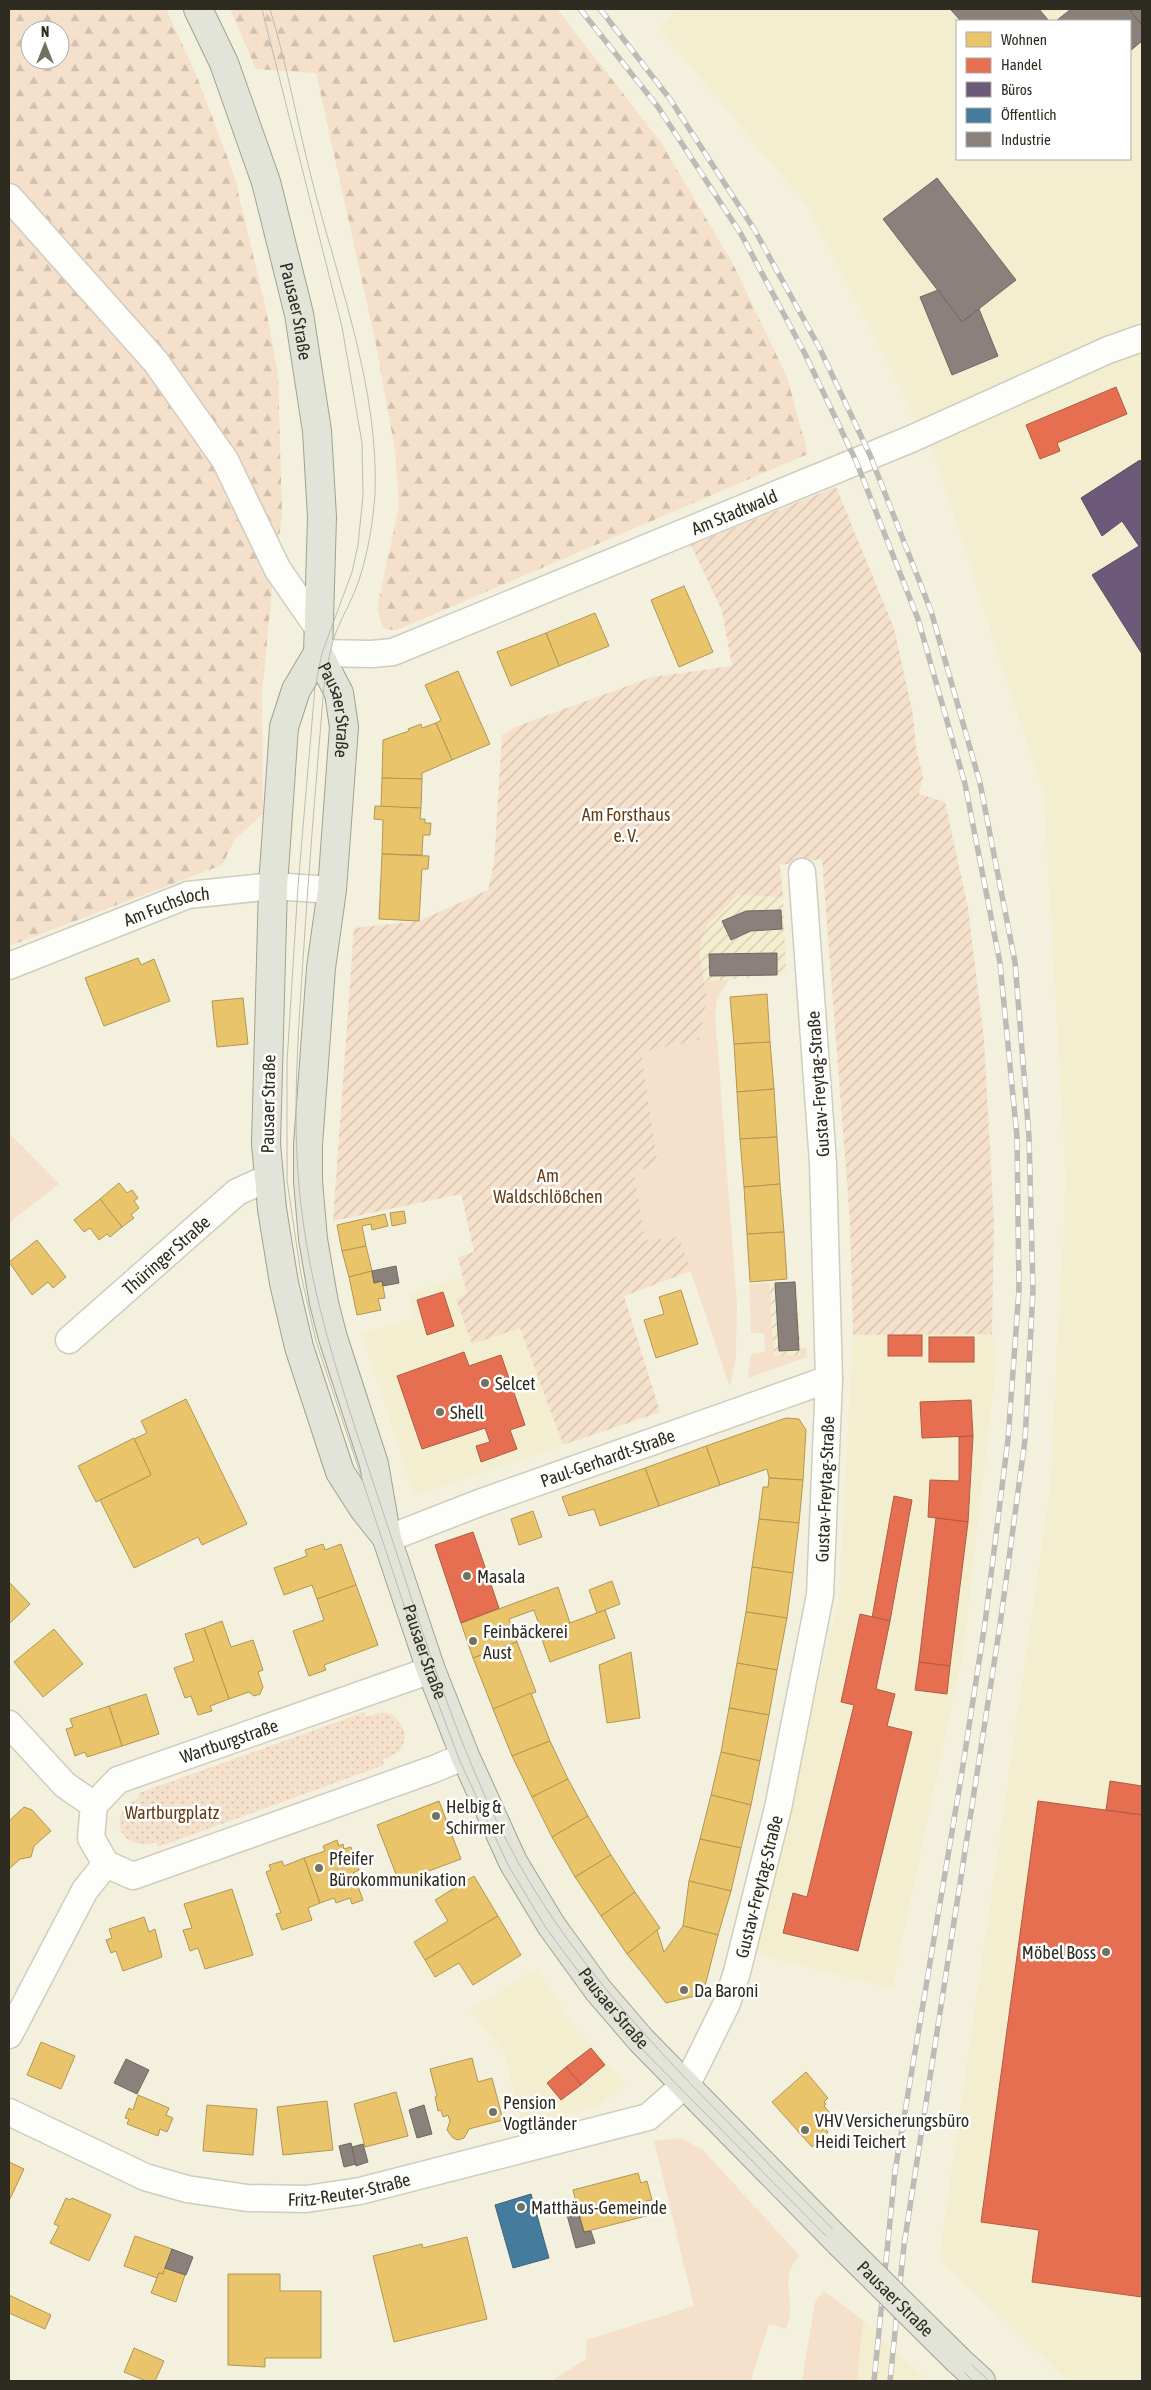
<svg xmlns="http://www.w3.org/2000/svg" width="1151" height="2390" viewBox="0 0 1151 2390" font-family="'Asap Condensed',sans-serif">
	<defs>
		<pattern id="industrial-furrows" width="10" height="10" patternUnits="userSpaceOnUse" patternTransform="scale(1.25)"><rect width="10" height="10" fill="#f3eecf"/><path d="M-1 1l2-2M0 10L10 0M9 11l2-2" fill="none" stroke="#d1ccb1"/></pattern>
		<pattern id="forest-firs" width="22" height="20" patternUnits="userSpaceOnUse" patternTransform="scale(1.25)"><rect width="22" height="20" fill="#f4e0cb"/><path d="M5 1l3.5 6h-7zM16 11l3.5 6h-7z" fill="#d2c0ae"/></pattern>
		<pattern id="park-dots" width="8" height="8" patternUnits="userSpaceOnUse" patternTransform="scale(1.25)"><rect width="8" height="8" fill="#f4e0cb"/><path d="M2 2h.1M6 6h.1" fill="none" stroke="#d2c0ae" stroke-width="1.8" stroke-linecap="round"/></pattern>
		<pattern id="garden-furrows" width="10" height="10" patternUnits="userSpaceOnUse" patternTransform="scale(1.25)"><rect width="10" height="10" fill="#f4e0cb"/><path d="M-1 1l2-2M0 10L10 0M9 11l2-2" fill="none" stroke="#d2c0ae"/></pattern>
	</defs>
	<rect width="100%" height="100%" fill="#f3f1de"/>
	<!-- built -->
	<g fill="#f3eecf" fill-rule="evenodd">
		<path d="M678 9H1142V2381H1068L939 2260 1050 1488 1066 1181 1044 796 935 457 808 207 658 27ZM957 21H1130V159H957Z"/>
		<path d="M463 1277 467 1294 456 1299 472 1344 520 1328 563 1445 415 1496 362 1334 415 1318 408 1293Z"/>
		<path d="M992 1334 997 1358 963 1653 892 1988 754 1954 839 1598 853 1335Z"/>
		<path d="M537 1969 571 2022 626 2085 597 2106 522 2127 504 2052 470 2010Z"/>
		<path d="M863 2320 927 2381H857Z"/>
	</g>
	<!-- industrial -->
	<g fill="url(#industrial-furrows)">
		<path d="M738 895 783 897 786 974 703 982 699 951 706 927Z"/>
		<path d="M796 1281 801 1355 774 1357 769 1283Z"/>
	</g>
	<!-- grass -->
	<g fill="#f4e0cb">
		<path d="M730 979 718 996 715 1013 737 1305 736 1356 730 1387 679 1237 645 1240 634 1172 658 1165 641 1052 699 1040 707 998 703 982Z"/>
		<path d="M9 1133 59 1184 9 1223Z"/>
		<path d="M769 1283 774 1356 801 1355 800 1349 806 1348 807 1357 748 1378 751 1354 765 1352 764 1333H751L749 1284Z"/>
		<path d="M680 2138 702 2149 800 2256C783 2270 790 2289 790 2309 790 2316 788 2322 786 2329L769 2324 751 2379 756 2381H551L586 2359 587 2340 694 2306 654 2141Z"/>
		<path d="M824 2291 863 2320 857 2381H802L815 2302Z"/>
	</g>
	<!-- forest -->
	<g fill="url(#forest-firs)" fill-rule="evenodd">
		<path d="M9 9H166L196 74 234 175 266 309 278 373 282 516 272 589 262 694 263 814 235 839 222 865 9 946ZM30 30H60V60H30Z"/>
		<path d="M230 9H557L660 141 733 264 787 377 808 454 397 630 384 629 377 609 399 506 395 450 375 340 316 73 256 69Z"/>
	</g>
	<!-- park -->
	<path fill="url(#park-dots)" d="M365 1712 366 1717C373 1715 379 1712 386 1713 403 1715 411 1741 398 1752 394 1755 388 1757 383 1760L384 1765 158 1847 156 1842C120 1853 104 1813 139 1798V1793Z"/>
	<!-- garden -->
	<path fill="url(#garden-furrows)" d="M836 487 894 628 913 715 916 748 923 777 919 794 945 802 968 908 984 1040 994 1222 992 1334 853 1335 850 1222 822 859 780 865 783 897 738 895 706 927 699 951 707 998 699 1040 641 1052 658 1165 634 1172 645 1240 679 1237 691 1271 624 1296 660 1412 563 1445 520 1328 472 1344 456 1299 467 1294 458 1257 474 1252 461 1194 333 1221 354 928 419 921 488 890 494 863 502 736 515 727 652 677 732 666 722 611 691 545Z"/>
	<!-- homes -->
	<g fill="#e9c46a" stroke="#b19654">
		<path d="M684 586 713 652 679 667 651 600Z"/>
		<path d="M595 613 609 646 559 666 546 633Z"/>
		<path d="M546 633 559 666 511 686 497 652Z"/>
		<path d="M458 671 490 744 452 760 436 723 441 720 425 685Z"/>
		<path d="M436 723 452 760 422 773V779L382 778 383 740 409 731 408 729 421 724 422 728Z"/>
		<path d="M382 778 422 779 421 808 381 807Z"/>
		<path d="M375 806 421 808 420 819H425V823H431L430 835H423L422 855 382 854 383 820 374 819Z"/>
		<path d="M382 854 429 856 428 869H422L419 921 379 919Z"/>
		<path d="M138 958 141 965 154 959 170 1001 104 1026 85 978Z"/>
		<path d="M767 994 770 1042 734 1044 730 997Z"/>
		<path d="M243 998 248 1044 217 1047 212 1001Z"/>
		<path d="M770 1042 774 1089 737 1092 734 1044Z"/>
		<path d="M774 1089 777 1137 740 1139 737 1092Z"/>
		<path d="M777 1137 780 1184 744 1187 740 1139Z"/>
		<path d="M119 1183 127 1193 132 1190 138 1198 134 1201 139 1208 131 1215 134 1218 122 1227 100 1199Z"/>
		<path d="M780 1184 784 1232 747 1234 744 1187Z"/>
		<path d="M100 1199 122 1227 110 1237 107 1234 99 1240 90 1228 84 1232 74 1220Z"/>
		<path d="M404 1211 406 1223 392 1226 390 1213Z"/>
		<path d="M385 1214 388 1226 372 1230 371 1224 362 1226 366 1246 342 1251 337 1225Z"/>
		<path d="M784 1232 787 1279 750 1282 747 1234Z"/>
		<path d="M37 1240 66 1277 53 1288 48 1282 32 1295 9 1262Z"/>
		<path d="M366 1246 372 1271 349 1277 342 1251Z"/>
		<path d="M372 1271 374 1283 382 1281 385 1298 378 1299 381 1310 357 1315 349 1277Z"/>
		<path d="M681 1290 698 1344 656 1358 644 1320 664 1314 659 1297Z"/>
		<path d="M186 1399 247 1524 202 1545 198 1537 134 1568 100 1500 151 1475 134 1439 147 1433 141 1421Z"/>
		<path d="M786 1418 799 1419 806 1430 803 1480 769 1478 767 1469 720 1485 706 1446Z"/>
		<path d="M134 1438 151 1475 96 1502 78 1466Z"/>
		<path d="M706 1446 720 1485 659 1506 645 1468Z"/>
		<path d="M645 1468 659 1506 600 1526 594 1509 569 1516 562 1497Z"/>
		<path d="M769 1478 803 1480 799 1523 759 1519 763 1487H768Z"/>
		<path d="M533 1511 542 1537 519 1545 511 1519Z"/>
		<path d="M759 1519 799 1523 793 1573 752 1567Z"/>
		<path d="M323 1544 325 1550 341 1544 356 1585 317 1599 312 1585 284 1595 274 1568 307 1556 305 1550Z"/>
		<path d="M752 1567 793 1573 787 1618 746 1612Z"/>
		<path d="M612 1581 620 1604 597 1613 589 1590Z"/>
		<path d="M9 1582 30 1604 9 1624Z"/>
		<path d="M356 1585 378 1645 324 1665 326 1670 309 1676 293 1631 324 1620 317 1599Z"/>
		<path d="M558 1587 570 1623 542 1633 534 1610 509 1619 517 1642 473 1658 461 1623Z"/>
		<path d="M605 1610 615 1638 550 1662 540 1634Z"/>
		<path d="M746 1612 787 1618 777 1670 737 1663Z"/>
		<path d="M222 1621 231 1647 253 1640 263 1670 258 1672 263 1687 260 1694 254 1696 249 1692 229 1699 204 1628Z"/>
		<path d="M204 1628 229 1699 210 1706 212 1711 198 1715 191 1696 185 1698 174 1668 194 1661 185 1634Z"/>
		<path d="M54 1629 83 1664 43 1697 14 1662Z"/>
		<path d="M517 1642 536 1692 493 1709 473 1658Z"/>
		<path d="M631 1652 640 1718 607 1723 599 1665Z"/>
		<path d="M737 1663 777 1670 769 1715 729 1708Z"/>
		<path d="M531 1693 550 1741 512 1756 493 1709Z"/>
		<path d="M146 1694 159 1734 122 1746 109 1706Z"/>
		<path d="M109 1706 122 1746 87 1757 85 1752 75 1756 66 1729 73 1727 70 1719Z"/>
		<path d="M729 1708 769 1715 760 1761 721 1752Z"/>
		<path d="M550 1741 568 1779 532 1797 512 1756Z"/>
		<path d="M721 1752 760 1761 751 1805 711 1795Z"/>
		<path d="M568 1779 588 1816 552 1837 532 1797Z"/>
		<path d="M711 1795 751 1805 741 1848 700 1839Z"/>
		<path d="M439 1801 461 1859 399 1882 377 1825Z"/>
		<path d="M24 1807 32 1810 51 1831 34 1846 31 1857 20 1859 9 1869V1821Z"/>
		<path d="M588 1816 611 1855 575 1877 552 1837Z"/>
		<path d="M700 1839 741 1848 731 1891 689 1881Z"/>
		<path d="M337 1840 339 1846 343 1844 344 1849 351 1847 359 1870 353 1873 363 1900 352 1904 350 1898 336 1903 334 1898 320 1903 304 1858 325 1851 323 1846Z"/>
		<path d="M611 1855 635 1892 601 1916 575 1877Z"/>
		<path d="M304 1858 320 1903 308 1908 312 1920 282 1930 276 1914 281 1913 266 1872 271 1870 269 1865 282 1861 284 1866Z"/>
		<path d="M474 1876 498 1916 425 1960 414 1942 448 1921 435 1900Z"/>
		<path d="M689 1881 731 1891 718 1935 683 1926Z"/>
		<path d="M232 1889 253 1955 205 1969 198 1948 190 1951 183 1930 192 1928 184 1904Z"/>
		<path d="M635 1892 660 1928 627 1954 601 1916Z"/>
		<path d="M498 1916 521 1955 473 1985 459 1963 435 1977 425 1960Z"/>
		<path d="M144 1917 149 1932 155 1929 162 1957 123 1971 116 1951 111 1953 106 1940 112 1938 109 1929Z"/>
		<path d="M683 1926 718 1935 703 1994 666 2003 627 1954 657 1930 664 1952Z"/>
		<path d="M41 2042 75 2056 61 2089 27 2075Z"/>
		<path d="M472 2058 478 2082 492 2078 503 2120 469 2129 464 2138 458 2140 453 2138 447 2130 450 2121 448 2115 443 2117 441 2110 438 2111 435 2097 437 2096 430 2069Z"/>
		<path d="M806 2072 828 2098 824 2102 826 2104 824 2106 835 2119 825 2128 828 2132 812 2147 772 2102Z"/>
		<path d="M396 2092 408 2136 365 2147 354 2104Z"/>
		<path d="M138 2095 169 2108 166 2115 173 2118 167 2132 160 2129 158 2136 127 2124 129 2119 125 2118 129 2108 133 2110Z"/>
		<path d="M327 2101 333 2150 283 2155 277 2107Z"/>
		<path d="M207 2105 257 2109 253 2155 203 2151Z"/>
		<path d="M9 2162 24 2169 9 2201Z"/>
		<path d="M638 2173 641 2183 647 2181 652 2200 646 2201 650 2215 584 2232 573 2190Z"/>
		<path d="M66 2198 70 2200 72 2198 111 2215 89 2261 50 2243 59 2226 54 2224Z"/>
		<path d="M135 2236 172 2249 163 2274 159 2273 157 2278 124 2266Z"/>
		<path d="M467 2237 487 2319 394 2342 373 2256 422 2244 423 2248Z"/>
		<path d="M165 2268 185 2275 176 2302 151 2293 159 2273 163 2274Z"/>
		<path d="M228 2274H280V2291H321V2358H265V2367L228 2365Z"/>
		<path d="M9 2295 51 2315 45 2329 9 2313Z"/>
		<path d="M134 2348 164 2361 155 2381H146L124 2372Z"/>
	</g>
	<!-- shops -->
	<g fill="#e76f51" stroke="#b05b42">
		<path d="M1116 387 1127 414 1057 443 1060 451 1040 459 1026 425Z"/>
		<path d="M443 1292 454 1326 427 1335 417 1300Z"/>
		<rect x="888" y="1335" width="34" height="21"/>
		<rect x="929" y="1337" width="45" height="25"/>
		<path d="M464 1352 469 1366 501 1355 525 1425 510 1430 517 1449 481 1462 476 1446 490 1442 485 1428 422 1449 397 1376Z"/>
		<path d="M971 1400 973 1436 922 1438 920 1402Z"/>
		<path d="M973 1436 968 1522 928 1517 930 1480 959 1481V1437Z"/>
		<path d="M894 1496 912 1500 890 1621 872 1618Z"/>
		<path d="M936 1518 968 1522 950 1666 919 1662Z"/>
		<path d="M473 1532 499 1608 461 1623 435 1545Z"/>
		<path d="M860 1614 890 1621 876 1689 895 1694 887 1726 912 1732 858 1951 783 1933 793 1893 807 1897 854 1705 841 1702Z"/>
		<path d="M919 1662 950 1666 947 1694 915 1690Z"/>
		<path d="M1110 1781 1142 1786V1815L1106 1810Z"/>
		<path d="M1038 1801 1142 1815V2297L1032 2282 1039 2230 981 2222Z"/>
		<path d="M591 2048 605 2065 581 2085 566 2067Z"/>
		<path d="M566 2067 581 2085 561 2100 547 2083Z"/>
	</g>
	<!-- offices -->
	<path fill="#6d597a" stroke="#5a4c5f" d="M1140 460 1142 464V654L1092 575 1139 546 1122 521 1102 536 1081 498Z"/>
	<!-- public -->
	<path fill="#457b9d" stroke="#3e6378" d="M531 2194 549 2258 513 2268 495 2205Z"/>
	<!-- industry -->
	<g fill="#8a817c" stroke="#6e6860">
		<path d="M950 9H1039L1049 21H961Z"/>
		<path d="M1071 9H1129L1142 25V41L1130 51V21H1056Z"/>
		<path d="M1129 9H1142V25Z"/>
		<path d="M937 178 1016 280 962 322 883 219Z"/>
		<path d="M938 290 962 322 979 309 998 356 952 375 920 297Z"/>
		<path d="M781 910 782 929 751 931 731 940 722 921 746 911Z"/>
		<path d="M777 953V975L710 976 709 954Z"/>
		<path d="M396 1266 399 1283 383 1286 382 1281 374 1283 372 1271Z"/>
		<path d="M795 1282 799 1350 779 1351 775 1283Z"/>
		<path d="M126 2059 149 2070 137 2094 114 2083Z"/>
		<path d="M424 2105 432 2134 417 2138 409 2110Z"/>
		<path d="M351 2143 356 2164 344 2167 339 2146Z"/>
		<path d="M363 2144 368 2162 356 2166 352 2147Z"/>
		<path d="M578 2212 584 2232 591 2231 595 2243 576 2248 567 2215Z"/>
		<path d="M172 2249 193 2257 186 2275 165 2268Z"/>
	</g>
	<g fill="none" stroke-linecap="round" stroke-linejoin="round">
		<!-- street casing -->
		<g stroke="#cfcdbe" stroke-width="29">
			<g id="street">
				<path d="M9 197 156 362 225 460 278 570 319 629"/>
				<path id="s1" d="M318 653 372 654 393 652 911 439 1108 350 1142 338"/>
				<path id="s2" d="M9 966 188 895 273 886 332 890"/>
				<path id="s3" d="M69 1340 237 1192 257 1183 270 1182"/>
				<path id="s4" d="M387 1539 479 1503 829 1379"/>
				<path d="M431 1670 118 1780 94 1805 91 1838 106 1864 133 1876 434 1769 465 1756"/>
				<path d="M9 1724 65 1785 94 1805"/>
				<path d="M9 2035 85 1890 106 1864"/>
				<path id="s5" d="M9 2112 145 2177 187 2189 247 2198 306 2199 360 2191 648 2117 688 2082 727 2003 737 1972 778 1808 820 1595 829 1379 823 1163 802 872"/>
			</g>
		</g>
		<!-- primary casing -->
		<g stroke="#a0a28b" stroke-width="30">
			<g id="primary">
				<path id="s6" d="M198 9 224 63 266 182 299 314 317 431 322 517 318 653 296 690 284 727 273 886 266 1144 272 1209 284 1283 299 1347 340 1472 363 1508 386 1537"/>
				<path id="s7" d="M318 653 339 693 344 727 332 890 321 968 316 1036 308 1145V1181L313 1239 324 1303 333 1338 374 1464 387 1539 431 1670 465 1756 513 1862 551 1925 598 1990 641 2040 839 2242"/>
				<path d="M958 2360 981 2381"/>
			</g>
		</g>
		<!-- street -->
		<use href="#street" stroke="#fdfdfa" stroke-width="26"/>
		<!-- primary -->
		<use href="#primary" stroke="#e2e3d9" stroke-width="28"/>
		<!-- tram -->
		<g stroke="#bcbbb6" stroke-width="1">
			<path d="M262 9 342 327 362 443 363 496 358 545 352 572 322 653 315 687 298 886 287 1062V1180L301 1275 316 1341 426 1671 459 1759 508 1865 546 1928 593 1991 637 2044 830 2240 973 2381"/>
			<path d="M270 9C288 68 298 128 314 188 340 287 379 390 375 494 373 522 368 553 359 580 353 599 342 616 335 635 329 652 327 669 324 686 316 782 308 878 302 975 297 1051 292 1129 301 1205 313 1312 350 1411 383 1512 422 1628 458 1754 518 1862 580 1973 668 2061 756 2151 832 2229 909 2307 989 2381"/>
		</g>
		<!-- rail casing -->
		<g stroke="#bcbbb6" stroke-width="5.5">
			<g id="rail">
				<path d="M580 9 658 107 741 234 804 352 856 461 918 619 965 784 1000 963 1017 1137 1019 1290 1008 1439 985 1623 961 1778 895 2171 874 2381"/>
				<path d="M600 9 670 99 754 229 819 347 870 455 931 611 980 783 1015 962 1029 1137 1033 1290 1025 1440 1000 1625 904 2245 890 2381"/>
			</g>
		</g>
		<!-- rail -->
		<use href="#rail" stroke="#fff" stroke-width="4" stroke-dasharray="11" stroke-linecap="butt"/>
		<!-- primary-bridge casing -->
		<g stroke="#a0a28b" stroke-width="30" stroke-linecap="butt">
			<g id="primary-bridge">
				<path id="s8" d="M839 2242 958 2360"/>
			</g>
		</g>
		<!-- primary-bridge -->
		<use href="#primary-bridge" stroke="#e2e3d9" stroke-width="28"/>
	</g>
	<!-- markers -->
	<g fill="#737162" stroke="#fff" stroke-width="2">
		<circle cx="485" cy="1383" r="5"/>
		<circle cx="440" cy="1412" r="5"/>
		<circle cx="467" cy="1576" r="5"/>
		<circle cx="473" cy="1641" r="5"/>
		<circle cx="436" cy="1816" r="5"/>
		<circle cx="319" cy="1868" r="5"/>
		<circle cx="1106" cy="1952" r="5"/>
		<circle cx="684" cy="1990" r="5"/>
		<circle cx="493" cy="2112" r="5"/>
		<circle cx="805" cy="2130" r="5"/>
		<circle cx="521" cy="2207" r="5"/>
	</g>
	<g text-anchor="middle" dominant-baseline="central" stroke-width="5" stroke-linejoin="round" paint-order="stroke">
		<!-- street labels -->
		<g font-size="18" fill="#2e2c20" stroke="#fff">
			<text stroke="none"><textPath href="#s6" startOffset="319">Pausaer Straße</textPath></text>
			<text stroke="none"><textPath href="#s1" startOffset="444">Am Stadtwald</textPath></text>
			<text stroke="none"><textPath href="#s7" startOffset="61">Pausaer Straße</textPath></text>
			<text stroke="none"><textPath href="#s2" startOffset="169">Am Fuchsloch</textPath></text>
			<text transform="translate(818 1084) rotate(-94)">Gustav-Freytag-Straße</text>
			<text transform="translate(268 1104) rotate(-89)">Pausaer Straße</text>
			<text stroke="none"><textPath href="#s3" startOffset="129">Thüringer Straße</textPath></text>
			<text stroke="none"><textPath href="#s4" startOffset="235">Paul-Gerhardt-Straße</textPath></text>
			<text stroke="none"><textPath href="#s5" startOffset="1332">Gustav-Freytag-Straße</textPath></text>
			<text stroke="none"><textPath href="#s7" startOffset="1022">Pausaer Straße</textPath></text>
			<text transform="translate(229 1741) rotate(-19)">Wartburgstraße</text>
			<text stroke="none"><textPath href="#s5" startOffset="928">Gustav-Freytag-Straße</textPath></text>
			<text stroke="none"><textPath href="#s7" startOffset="1428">Pausaer Straße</textPath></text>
			<text stroke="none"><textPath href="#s5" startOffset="358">Fritz-Reuter-Straße</textPath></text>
			<text stroke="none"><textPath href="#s8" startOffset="80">Pausaer Straße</textPath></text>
		</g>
		<!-- park labels -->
		<g font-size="18" fill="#683a11" stroke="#fff">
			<text x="626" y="814">Am Forsthaus<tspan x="626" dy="21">e. V.</tspan></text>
			<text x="548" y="1175">Am<tspan x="548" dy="21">Waldschlößchen</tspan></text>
			<text x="172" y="1812">Wartburgplatz</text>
		</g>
		<!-- poi labels -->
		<g font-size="18" fill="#2e2c20" stroke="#fff" text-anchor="start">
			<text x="495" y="1383">Selcet</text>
			<text x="450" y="1412">Shell</text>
			<text x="477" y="1576">Masala</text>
			<text x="483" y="1631">Feinbäckerei<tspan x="483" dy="21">Aust</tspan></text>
			<text x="446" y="1806">Helbig &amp;<tspan x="446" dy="21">Schirmer</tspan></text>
			<text x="329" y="1858">Pfeifer<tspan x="329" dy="21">Bürokommunikation</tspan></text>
			<text x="1096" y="1952" text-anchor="end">Möbel Boss</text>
			<text x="694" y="1990">Da Baroni</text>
			<text x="503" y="2102">Pension<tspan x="503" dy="21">Vogtländer</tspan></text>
			<text x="815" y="2120">VHV Versicherungsbüro<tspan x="815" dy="21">Heidi Teichert</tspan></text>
			<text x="531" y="2207">Matthäus-Gemeinde</text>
		</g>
	</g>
	<!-- border -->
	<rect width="1151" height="2390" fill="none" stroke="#2e2c20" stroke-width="20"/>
	<!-- legend -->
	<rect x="956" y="20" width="175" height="140" fill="#ffffff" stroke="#ababa6"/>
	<rect x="966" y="32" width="25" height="15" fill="#e9c46a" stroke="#ababa6"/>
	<text x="1001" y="45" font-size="15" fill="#2e2c20">Wohnen</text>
	<rect x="966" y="58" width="25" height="15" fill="#e76f51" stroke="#ababa6"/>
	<text x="1001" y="70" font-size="15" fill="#2e2c20">Handel</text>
	<rect x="966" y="82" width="25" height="15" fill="#6d597a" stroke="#ababa6"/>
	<text x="1001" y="95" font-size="15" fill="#2e2c20">Büros</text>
	<rect x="966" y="108" width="25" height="15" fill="#457b9d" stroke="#ababa6"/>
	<text x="1001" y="120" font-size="15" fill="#2e2c20">Öffentlich</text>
	<rect x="966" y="132" width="25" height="15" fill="#8a817c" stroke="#ababa6"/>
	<text x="1001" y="145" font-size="15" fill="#2e2c20">Industrie</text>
	<!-- north arrow -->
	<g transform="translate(45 45)"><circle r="24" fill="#ffffff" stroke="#ababa6"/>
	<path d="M0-4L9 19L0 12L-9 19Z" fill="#737162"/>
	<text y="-8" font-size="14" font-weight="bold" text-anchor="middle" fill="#2e2c20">N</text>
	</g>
</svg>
